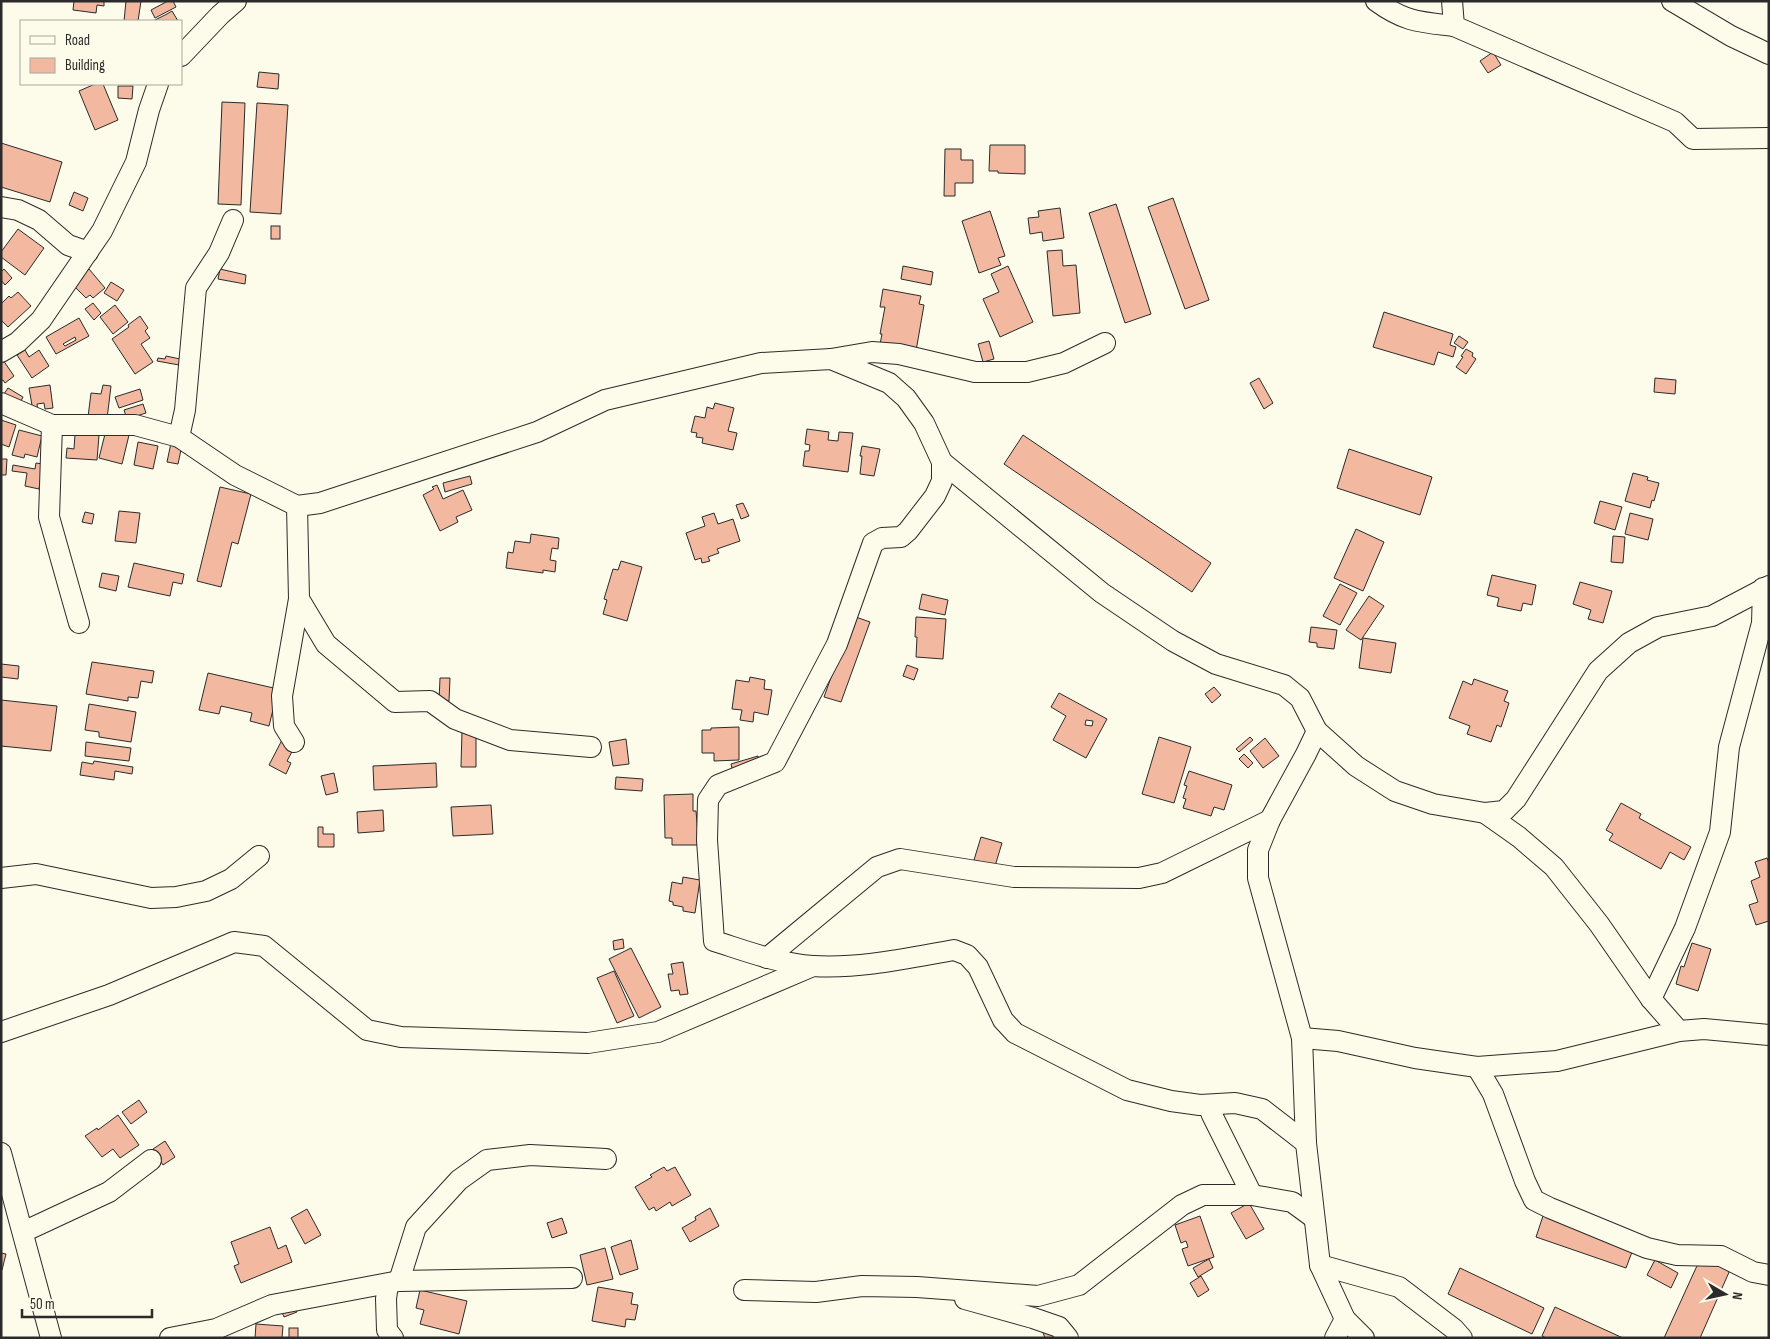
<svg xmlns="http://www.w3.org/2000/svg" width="1770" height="1339" viewBox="0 0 1770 1339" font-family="'Sofia Sans Condensed',sans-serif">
	<rect width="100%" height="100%" fill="#fdfbea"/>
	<!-- building -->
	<g fill="#f2b8a0" stroke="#2b2b2b" fill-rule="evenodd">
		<path d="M74 1H104V6L97 5 96 13 73 10Z"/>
		<path d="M126 1H141L138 21H124Z"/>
		<path d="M168 1H173L176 7 155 18 151 10Z"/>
		<path d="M172 11 178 21H153L167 14Z"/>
		<path d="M1493 52 1501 65 1488 73 1480 61Z"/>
		<path d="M259 72 279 74 278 89 257 87Z"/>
		<path d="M95 84H103L118 120 95 130 79 91Z"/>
		<path d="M118 86H133L132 99 118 98Z"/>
		<path d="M222 102 245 103 241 205 218 204Z"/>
		<path d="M257 103 288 105 281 214 250 212Z"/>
		<path d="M1 143 62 162 50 202 1 187Z"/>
		<path d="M990 145H1025V174L998 173V171H989Z"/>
		<path d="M945 149H961V160H973V183H955V196H944Z"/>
		<path d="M74 192 88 198 83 211 69 205Z"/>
		<path d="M1173 198 1209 300 1185 309 1148 207Z"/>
		<path d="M1116 204 1151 314 1125 323 1089 213Z"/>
		<path d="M1060 208 1064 238 1043 241 1042 232 1030 234 1028 218 1039 217 1038 211Z"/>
		<path d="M990 211 1005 256 998 258 1001 265 979 273 962 221Z"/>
		<rect x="271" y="226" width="9" height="13"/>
		<path d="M18 229 44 248 25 275 1 257V252Z"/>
		<path d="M1062 250 1063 266 1076 265 1080 313 1053 316 1047 251Z"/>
		<path d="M903 266 933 272 931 285 901 279Z"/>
		<path d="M1008 266 1033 322 1000 337 983 299 999 292 991 274Z"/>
		<path d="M4 269 12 278 5 285 1 280V272Z"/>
		<path d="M89 269 105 288 93 298 90 295 86 298 75 287 78 285 75 281Z"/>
		<path d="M220 269 246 275 245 284 218 279Z"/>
		<path d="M111 282 124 290 117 301 104 293Z"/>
		<path d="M883 289 921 296 919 304 924 305 916 351 880 344 882 334H880L885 307H880Z"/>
		<path d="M18 292 31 306 8 327 1 320V304L9 296 11 298Z"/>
		<path d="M93 303 101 313 94 320 85 309Z"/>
		<path d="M115 305 128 322 113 334 100 317Z"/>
		<path d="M1384 312 1453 334 1450 345 1456 347 1453 357 1438 352 1434 365 1373 347Z"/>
		<path d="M140 316 148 328 145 331 150 338 141 344 153 362 135 374 112 339 129 327 128 325Z"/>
		<path d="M79 318 89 336 56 354 46 337ZM75 337 76 340 65 346 63 344Z"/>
		<path d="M1459 336 1468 342 1463 349 1454 343Z"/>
		<path d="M989 341 994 359 983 362 978 344Z"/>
		<path d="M1466 349 1473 353 1472 356 1476 359 1466 374 1456 367 1463 357 1461 356Z"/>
		<path d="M25 350 29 357 39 350 49 366 32 378 17 355Z"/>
		<path d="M166 356 180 359 179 365 157 361 158 358 165 359Z"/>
		<path d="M3 360 14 376 5 383 3 380 1 381V361Z"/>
		<path d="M1259 378 1273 403 1264 409 1250 383Z"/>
		<path d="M1655 378 1676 380 1675 394 1654 392Z"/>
		<path d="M50 385 53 408 45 409 44 403 37 404 38 411H33L29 388Z"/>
		<path d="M103 385 111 386 107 419 88 417 91 393 101 394Z"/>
		<path d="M8 388 23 397 18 407 2 397Z"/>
		<path d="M140 389 143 400 119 408 115 397Z"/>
		<path d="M715 403 734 408 728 431 737 433 733 450 702 443 703 438 696 437 697 433 691 432 695 416 705 418 707 407 713 409Z"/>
		<path d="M143 404 146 413 127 419 124 410Z"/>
		<path d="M1 420 16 425 9 447 1 444Z"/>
		<path d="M807 429 829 432 828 440 838 441 839 432 853 433 848 472 803 466 805 451H809L810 445 805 444Z"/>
		<path d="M19 430 42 436 37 457 25 454 24 458 12 455Z"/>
		<path d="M106 430 129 435 122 464 99 458Z"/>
		<path d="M75 434 99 435 97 460 66 458 67 448 74 449Z"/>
		<path d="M1023 435 1211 563 1192 592 1004 464Z"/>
		<path d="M138 442 158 446 153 469 134 465Z"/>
		<path d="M171 443 182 445 178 464 167 462Z"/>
		<path d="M862 446 880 449 874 476 860 474 862 456H860Z"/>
		<path d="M1349 449 1432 477 1420 515 1337 488Z"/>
		<path d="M1 459H7L6 475H1Z"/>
		<path d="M36 463 43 464 39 489 25 486 27 473 12 471 13 465 35 469Z"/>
		<path d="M1633 473 1648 477 1647 480 1659 483 1654 501 1652 500 1650 508 1625 501Z"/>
		<path d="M470 476 472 484 445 492 443 483Z"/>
		<path d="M437 485 443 499 463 490 472 510 456 517 458 522 440 531 423 495 434 489 432 487Z"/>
		<path d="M220 487 251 494 238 544 232 542 221 587 197 581Z"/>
		<path d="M1600 501 1622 507 1615 530 1594 523Z"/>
		<path d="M743 503 749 516 741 519 736 505Z"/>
		<path d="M119 511 140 513 136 543 115 541Z"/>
		<path d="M85 512 94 514 92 524 82 522Z"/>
		<path d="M714 513 718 524 733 519 740 541 717 549 719 553 708 557 710 561 702 563 701 558 695 560 686 533 705 526 702 517Z"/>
		<path d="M1630 513 1653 519 1648 540 1625 534Z"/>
		<path d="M1356 529 1384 542 1363 591 1334 578Z"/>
		<path d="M531 534 559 538 558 549 552 548 550 560 556 561 555 572 543 570V573L506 568 508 552 513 553 515 541 530 543Z"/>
		<path d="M1613 536 1625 537 1623 563 1611 562Z"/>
		<path d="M621 561 642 567 627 621 603 614 607 600 604 599 613 569 618 570Z"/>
		<path d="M134 563 184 574 182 584 173 582 170 596 128 587Z"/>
		<path d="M102 573 119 576 116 591 99 587Z"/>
		<path d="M1492 575 1536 585 1532 605 1523 603 1521 611 1497 606 1499 598 1487 595Z"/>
		<path d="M1580 582 1612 591 1603 623 1588 619 1591 610 1573 604Z"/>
		<path d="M1340 584 1357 593 1340 625 1323 616Z"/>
		<path d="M922 594 948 600 945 615 919 609Z"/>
		<path d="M1369 596 1384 606 1361 640 1346 630Z"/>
		<path d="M853 616 870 622 841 702 824 697Z"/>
		<path d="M916 617 946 619 943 659 916 657 917 637H915Z"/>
		<path d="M1311 627 1337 630 1334 649 1317 647V643L1309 642Z"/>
		<path d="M1363 638 1396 643 1391 673 1359 668Z"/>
		<path d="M92 662 154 671 152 683 141 681 138 698 128 697V701L86 694Z"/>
		<path d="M1 664 19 666 18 679 1 677Z"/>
		<path d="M907 665 918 669 914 680 903 676Z"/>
		<path d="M208 673 278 689 269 726 250 721 252 713 221 706 219 714 199 710Z"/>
		<path d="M750 677 765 680 764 689 772 690 768 715 754 712 753 722 740 720 742 710 732 709 736 680 749 682Z"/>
		<path d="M440 678H450L449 701H439Z"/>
		<path d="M1474 679 1508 691 1504 701 1509 703 1501 727 1497 725 1491 742 1467 734 1470 726 1449 718 1463 681 1472 685Z"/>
		<path d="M1214 687 1221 695 1212 703 1205 694Z"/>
		<path d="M1059 693 1107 719 1086 758 1053 740 1066 716 1051 707ZM1086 720 1093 721 1092 726 1085 725Z"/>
		<path d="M1 700 57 706 51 751 1 746Z"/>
		<path d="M89 704 136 712 131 742 99 737V732L85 730Z"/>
		<path d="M739 727V760L714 761V753H702V730H711V728Z"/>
		<path d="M462 730 476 731V767H461Z"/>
		<path d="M1159 737 1191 747 1174 803 1142 794Z"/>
		<path d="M1250 737 1253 740 1239 752 1236 749Z"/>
		<path d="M1265 738 1279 756 1263 768 1250 751Z"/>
		<path d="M626 739 629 764 613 766 609 742Z"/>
		<path d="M282 740 295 746 287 761 291 763 286 774 269 765Z"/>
		<path d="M86 742 131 748 129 761 85 756Z"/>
		<path d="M1244 754 1253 763 1248 768 1239 759Z"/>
		<path d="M758 756 760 765 733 772 731 764Z"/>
		<path d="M94 761 133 767 132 774 115 771 114 780 80 775 82 762 93 764Z"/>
		<path d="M436 763 437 787 374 790 373 766Z"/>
		<path d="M1189 771 1232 785 1224 810 1214 807 1211 816 1183 808 1186 799 1183 798 1187 786 1184 785Z"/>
		<path d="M334 773 338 792 326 795 321 776Z"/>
		<path d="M616 777 643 779 642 791 615 789Z"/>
		<path d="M693 794V811H696L699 845H672V838H665L664 795Z"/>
		<path d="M1621 803 1641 814 1639 818 1691 847 1684 860 1670 852 1661 869 1609 840 1613 834 1606 830Z"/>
		<path d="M491 805 493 834 453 836 451 807Z"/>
		<path d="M383 810 384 831 358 833 357 812Z"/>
		<path d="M318 827H323V834H334V847H318Z"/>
		<path d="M981 837 1002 843 995 866 974 860Z"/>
		<path d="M1767 858 1769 863V921L1756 925 1749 905 1758 902 1751 881 1760 877 1755 862Z"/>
		<path d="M683 877 700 880 695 913 683 911V907L673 905V902L669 901 672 882 682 884Z"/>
		<path d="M623 939 624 948 614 950 613 941Z"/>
		<path d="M1692 943 1711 949 1698 991 1676 984 1681 966 1684 967Z"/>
		<path d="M631 948 661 1007 639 1018 609 959Z"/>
		<path d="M683 962 688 994 680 995 679 990 671 991 668 974H673L671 964Z"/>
		<path d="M614 971 634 1016 617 1023 597 978Z"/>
		<path d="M139 1100 147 1112 131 1124 122 1112Z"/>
		<path d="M118 1115 139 1145 120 1158 113 1149 102 1157 85 1136 97 1128 98 1130Z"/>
		<path d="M165 1141 175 1157 163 1165 153 1149Z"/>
		<path d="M664 1167 667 1171 675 1167 691 1195 672 1206 670 1202 656 1211 654 1207 649 1210 635 1187 652 1177 650 1175Z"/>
		<path d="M1249 1203 1264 1229 1246 1239 1231 1213Z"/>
		<path d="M710 1208 719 1226 690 1242 682 1228 696 1220 695 1217Z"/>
		<path d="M307 1209 321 1235 305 1244 291 1218Z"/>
		<path d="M1544 1213 1635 1244 1626 1268 1536 1237Z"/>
		<path d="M1200 1216 1214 1257 1188 1266 1182 1249 1188 1247 1186 1241 1181 1243 1175 1225Z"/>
		<path d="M562 1218 567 1233 552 1238 547 1223Z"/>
		<path d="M270 1227 278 1249 286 1245 292 1262 241 1283 234 1266 239 1264 231 1242Z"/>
		<path d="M631 1240 638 1269 620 1275 611 1247Z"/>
		<path d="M605 1248 613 1279 587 1285 580 1255Z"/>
		<path d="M1 1253 6 1254 2 1270H1Z"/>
		<path d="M1701 1257 1730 1270 1700 1338H1664Z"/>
		<path d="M1209 1259 1213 1268 1198 1277 1193 1268Z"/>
		<path d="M1655 1260 1678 1273 1671 1288 1647 1275Z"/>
		<path d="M1460 1268 1544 1308 1532 1334 1448 1294Z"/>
		<path d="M1201 1276 1209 1290 1198 1297 1190 1283Z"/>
		<path d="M598 1287 633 1293 631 1304 638 1305 635 1320 626 1319 625 1327 592 1321Z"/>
		<path d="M420 1290 467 1301 459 1334 420 1324 424 1310 416 1308Z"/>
		<path d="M294 1303 297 1312 284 1317 280 1308Z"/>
		<path d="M1555 1307 1623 1338H1546L1542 1336Z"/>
		<path d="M256 1324 283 1326 282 1338H255Z"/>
		<rect x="289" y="1328" width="9" height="10"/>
		<path d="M1042 1330 1056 1337 1045 1338Z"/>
	</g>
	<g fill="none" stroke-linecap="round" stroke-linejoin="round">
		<!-- minor casing -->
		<g stroke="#2b2b2b" stroke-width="22">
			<g id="minor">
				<path d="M1376 1C1405 22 1419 22 1454 26"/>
				<path d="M1452 1 1454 26 1675 122 1693 139 1769 138"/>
				<path d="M1672 1 1731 36 1769 54"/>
				<path d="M181 56 220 15 236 1"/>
				<path d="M1 207 18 210 39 220 68 245 88 252"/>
				<path d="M1 352 18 342 41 320 102 231 136 162 149 110 158 84"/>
				<path d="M831 359 872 352 899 354 975 372H1027L1064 363 1105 343"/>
				<path d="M1 403 52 425H135L179 437 235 475 297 506 320 503 537 432 605 400 761 363 831 359 889 383 906 398 924 423 942 462 1102 593 1173 641 1216 664 1284 685 1300 698 1317 731 1356 766 1395 791 1433 804 1485 813 1504 811 1516 799 1598 671 1629 643 1658 627 1712 616 1769 586"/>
				<path d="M52 425 49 517 79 623"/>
				<path d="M179 437 185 410 196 288 219 253 233 220"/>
				<path d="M942 462V481L935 496 908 531 901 537 882 538 873 543 837 644 775 762 718 785 708 800 707 840 714 941C746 951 780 964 813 966 860 969 908 958 954 950L967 955 978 967 1003 1020 1015 1033 1127 1090 1171 1101 1200 1105 1235 1103 1262 1109 1306 1143"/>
				<path d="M299 599 326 644 395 702 430 701 455 719 510 740 591 747"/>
				<path d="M1317 731 1306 754 1270 820 1258 850V878L1302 1038 1306 1143 1320 1265 1345 1319 1364 1338"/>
				<path d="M294 742 284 726 282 696 299 599 297 506"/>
				<path d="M1485 813 1519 837 1554 867 1599 924 1651 999 1679 1031"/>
				<path d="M1 878 36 874 151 898 176 897 206 891 231 879 259 856"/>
				<path d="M767 958 877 867 900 859 1014 877 1139 878 1162 873 1270 820"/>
				<path d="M1651 999 1685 928 1720 832 1729 747 1762 623 1763 588"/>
				<path d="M1 1032 109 995 234 942 264 946 367 1030 401 1037 588 1043 658 1032 813 966"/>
				<path d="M1302 1038 1338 1041 1415 1058 1477 1067 1557 1061 1679 1031 1704 1029 1769 1035"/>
				<path d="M1477 1067 1493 1094 1525 1181 1534 1200 1550 1208 1647 1248 1677 1255 1721 1256 1753 1272 1769 1275"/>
				<path d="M1208 1105 1212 1115 1252 1195"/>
				<path d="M1 1153 51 1338"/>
				<path d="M23 1232 109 1192 151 1160"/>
				<path d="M1320 1265 1399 1287 1454 1329 1462 1338"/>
				<path d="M399 1281 416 1227 459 1180 487 1160 530 1155 606 1159"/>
				<path d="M388 1284 386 1299 387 1330 393 1338"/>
				<path d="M744 1290 816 1292 862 1286 917 1287 1038 1296 1079 1285 1182 1205 1203 1195H1252L1292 1202 1314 1218"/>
				<path d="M965 1299 1033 1318 1059 1327 1068 1338"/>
				<path d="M170 1338 216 1329 272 1305 399 1281 572 1278"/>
				<path d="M1335 1338 1345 1319"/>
			</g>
		</g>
		<!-- minor -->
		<use href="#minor" stroke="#fdfbea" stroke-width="20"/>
	</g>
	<!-- border -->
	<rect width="1770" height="1339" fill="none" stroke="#2b2b2b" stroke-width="5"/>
	<!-- legend -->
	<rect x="20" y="20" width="162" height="65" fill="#fdfbea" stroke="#a9a89e"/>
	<rect x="30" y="36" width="25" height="8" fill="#fdfbea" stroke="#a9a89e"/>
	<text x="65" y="45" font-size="15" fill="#2b2b2b">Road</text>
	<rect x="30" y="58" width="25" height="15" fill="#f2b8a0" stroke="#a9a89e"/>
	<text x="65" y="70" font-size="15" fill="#2b2b2b">Building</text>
	<!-- north arrow -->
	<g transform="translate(1725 1294) rotate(99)" stroke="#fdfbea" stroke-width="4" paint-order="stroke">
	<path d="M0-4L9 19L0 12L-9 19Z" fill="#2b2b2b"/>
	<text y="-8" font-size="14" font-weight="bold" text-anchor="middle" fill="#2b2b2b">N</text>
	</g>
	<!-- scale -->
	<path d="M22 1309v8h130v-8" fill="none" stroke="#2b2b2b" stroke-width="2.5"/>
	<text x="30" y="1309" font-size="15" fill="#2b2b2b" stroke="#fdfbea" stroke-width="4" paint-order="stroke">50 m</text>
</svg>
